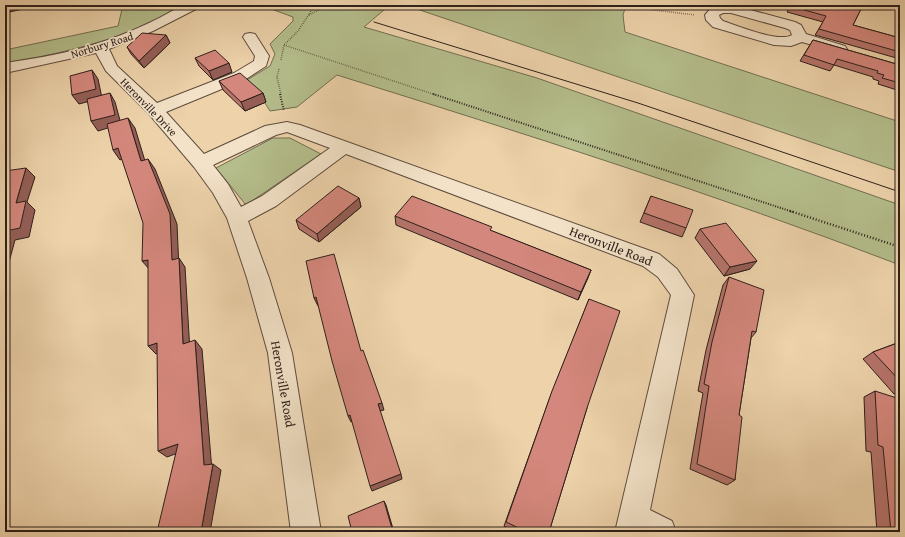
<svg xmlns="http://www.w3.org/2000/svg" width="905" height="537" viewBox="0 0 905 537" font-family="'Gentium Book Plus',serif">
	<rect width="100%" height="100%" fill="#edd2aa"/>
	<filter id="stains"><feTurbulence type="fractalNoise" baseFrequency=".005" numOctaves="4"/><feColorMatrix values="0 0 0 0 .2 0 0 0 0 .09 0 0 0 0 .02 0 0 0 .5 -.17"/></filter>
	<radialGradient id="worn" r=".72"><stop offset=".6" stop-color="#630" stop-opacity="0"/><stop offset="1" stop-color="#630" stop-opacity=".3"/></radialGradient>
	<!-- green -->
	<g fill="#b4bd8b" stroke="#716e52">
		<path d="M123 5H183C130 39 65 52 5 64V50L118 26Z"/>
		<path d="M271 5H396L385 9 364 27 537 78 900 205V265C715 194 526 134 337 75L297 107 270 111C264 99 254 92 247 80L270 66 275 54 270 44 293 21V17L274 10Z"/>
		<path d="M405 5H626L623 15 625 32 900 122V172Z"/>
		<path d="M273 138H290L321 154 246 205 216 168Z"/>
	</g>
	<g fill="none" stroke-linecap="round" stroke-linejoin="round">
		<!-- minor casing -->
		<g stroke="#5e4c3e" stroke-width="2">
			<g id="minor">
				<path d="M183 5H200L198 8 153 31 109 49 117 66 157 103 234 73 254 61 255 56 243 37 245 34 250 33 255 34 269 56 266 66 246 79 166 112 204 154 265 126 287 122 300 125 659 254 677 269 694 295 650 510 672 521 676 532H615L671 295 658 277 643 266 346 154 276 206 248 221 269 278 292 353 321 532H291L268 353 247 278 227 218 213 193 194 167 149 114 106 71 96 53 5 73V63C31 59 57 55 83 48 118 38 152 23 183 5ZM287 132 330 148 262 196 241 207 228 184 213 165 276 135Z"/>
				<path d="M721 5H732L795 22 801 25 806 34 845 46 847 49 845 52 840 53 802 42 791 46 774 45 713 27 706 20 705 15 711 8ZM723 13H731L785 28 790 30 792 35C779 43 738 26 723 21L720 18 719 15Z"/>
			</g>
		</g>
		<!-- path-far2 -->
		<g stroke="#2e201a" stroke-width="1.5" stroke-dasharray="0.5 1.5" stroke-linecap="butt">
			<path d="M614 5 695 15"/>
			<path d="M309 15 328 5"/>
			<path d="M284 45 436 95"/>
			<path d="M281 60 284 45 298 31 315 5"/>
			<path d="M279 69 277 77 281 95"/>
		</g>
		<!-- path-far1 -->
		<g stroke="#2e201a" stroke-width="2" stroke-dasharray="1 1.5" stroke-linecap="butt">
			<path d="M280 94 284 111"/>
			<path d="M433 94 793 212"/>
		</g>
		<!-- path -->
		<path stroke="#2e201a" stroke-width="2.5" stroke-dasharray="1 2" stroke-linecap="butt" d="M790 211 900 247"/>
		<!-- minor -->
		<use href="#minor" fill="#f3e2c8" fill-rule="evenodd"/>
		<!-- tram -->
		<path stroke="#2e201a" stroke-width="1" d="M374 22 638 103 900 192"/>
	</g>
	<!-- wall -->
	<g fill="#b6746b" stroke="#2e201a">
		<path d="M863 5 853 25 900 38V59L815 35 823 22 787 12 790 6Z"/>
		<path d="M893 5H900V7Z"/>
		<path d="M166 35 170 43 144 68 131 54 127 47Z"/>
		<path d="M813 40 900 65V91L878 84 879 81 873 79V77L834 65 830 71 800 61Z"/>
		<path d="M195 58 232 72 213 80 199 66Z"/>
		<path d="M219 81 263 93 266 102 245 111 223 90Z"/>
		<path d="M651 196 686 228 682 237 640 222Z"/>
		<path d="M359 198 361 207 319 242 299 229 296 220Z"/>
		<path d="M395 216 492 231 591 270 578 300 396 225Z"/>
		<path d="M700 229 750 269 724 276 695 238Z"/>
		<path d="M729 277 756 332 751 338 739 415 735 480 727 485 690 469 703 393 698 391 706 350 723 285Z"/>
		<path d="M589 299 587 408 549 532H515L504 526 549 400Z"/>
		<path d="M900 342V392L894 394 863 359 873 352Z"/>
		<path d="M875 391 900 532H877L871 452 866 451 864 397Z"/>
	</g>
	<!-- shaded-wall -->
	<g fill="#945e57" stroke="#2e201a">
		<path d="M12 5H41L5 13V7Z"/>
		<path d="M166 35 170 43 144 68 139 61Z"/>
		<path d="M229 63 232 72 213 80 209 71Z"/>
		<path d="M92 70 98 79 102 98 79 104 72 95Z"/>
		<path d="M110 93 115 102 121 124 98 131 91 121Z"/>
		<path d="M263 93 266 102 245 111 241 102Z"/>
		<path d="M128 118 135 128 148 171 141 161Z"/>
		<path d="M118 148 124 158 120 160 113 150Z"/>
		<path d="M148 159 155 169 177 224 179 269 172 260Z"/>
		<path d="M26 168 35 177 27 202 35 210 29 237 15 240 5 277V234L16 203Z"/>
		<path d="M359 198 361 207 319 242 317 234Z"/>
		<path d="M179 258 185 267 190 352 183 344Z"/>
		<path d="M148 260 150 270 142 261Z"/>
		<path d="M757 261 750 269 724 276 730 267Z"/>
		<path d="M591 270 588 278 578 300 581 292Z"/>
		<path d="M316 297 319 305 318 306 314 298Z"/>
		<path d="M195 340 202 349 212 471 204 465Z"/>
		<path d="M157 343 165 351 156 354 148 346Z"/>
		<path d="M382 403 384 410 380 411 378 404Z"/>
		<path d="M350 415 353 421 351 422 348 416Z"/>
		<path d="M178 444 186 450 167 457 158 451Z"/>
		<path d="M213 464 221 470 210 532H201Z"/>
		<path d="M401 474 402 479 372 491 370 486Z"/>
		<path d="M384 501 386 505 394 532H393Z"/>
	</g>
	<!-- building -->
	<g fill="#d4877c" stroke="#2e201a">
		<path d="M5 5H12L5 7Z"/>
		<path d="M791 5H863L853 25 900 38V52L819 29 826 16 790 6Z"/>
		<path d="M142 33 166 35 139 61 127 47Z"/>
		<path d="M813 40 900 65V83L882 78 884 75 877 73 878 71 837 59 834 65 804 55Z"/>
		<path d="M215 50 229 63 209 71 195 58Z"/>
		<path d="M92 70 96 89 72 95 70 76Z"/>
		<path d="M240 73 263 93 241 102 219 81Z"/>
		<path d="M110 93 115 115 91 121 87 99Z"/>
		<path d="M128 118 141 161 148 159 170 214 172 260 179 258 183 344 195 340 204 465 213 464 201 532H157L178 444 158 451 157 343 148 346V260L142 261 143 223 118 148 113 150 107 124Z"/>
		<path d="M26 168 16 203 26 201 20 228 6 231 5 234V171Z"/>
		<path d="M338 186 359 198 317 234 296 220Z"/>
		<path d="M412 196 492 227 490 230 591 270 581 292 395 216Z"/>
		<path d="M651 196 693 210 686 228 644 213Z"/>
		<path d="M726 223 757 261 730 267 700 229Z"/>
		<path d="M334 254 361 351 363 350 382 403 378 404 401 474 370 486 350 415 348 416 332 361 316 297 314 298 306 261Z"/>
		<path d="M729 277 764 290 756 332 752 331 739 415 742 417 735 480 697 464 709 386 704 384 712 342Z"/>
		<path d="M589 299 620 311 587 408 549 532H522L523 530 506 522 552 391Z"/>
		<path d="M900 342V381L873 352Z"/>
		<path d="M875 391 900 399V532H891L883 447 878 445Z"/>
		<path d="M384 501 393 532H352L348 516Z"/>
	</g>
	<g text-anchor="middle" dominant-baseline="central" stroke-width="3.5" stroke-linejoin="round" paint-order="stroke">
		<!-- far-street labels -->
		<g font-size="11" fill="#2e201a" stroke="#f3e2c8">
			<text transform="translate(102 45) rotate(-17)">Norbury Road</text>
			<text transform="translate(149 107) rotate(46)">Heronville Drive</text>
		</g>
		<!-- street labels -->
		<g font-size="13" fill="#2e201a" stroke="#f3e2c8">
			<text transform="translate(611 246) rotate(21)">Heronville Road</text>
			<text transform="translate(283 384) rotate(80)">Heronville Road</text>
		</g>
	</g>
	<!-- margin -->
	<rect width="905" height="537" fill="none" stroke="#edd2aa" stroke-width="20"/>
	<rect x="6" y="6" width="893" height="525" fill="none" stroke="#2e201a" stroke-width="2"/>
	<rect x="10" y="10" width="885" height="517" fill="none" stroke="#2e201a"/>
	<rect width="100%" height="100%" filter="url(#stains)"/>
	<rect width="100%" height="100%" fill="url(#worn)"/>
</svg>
